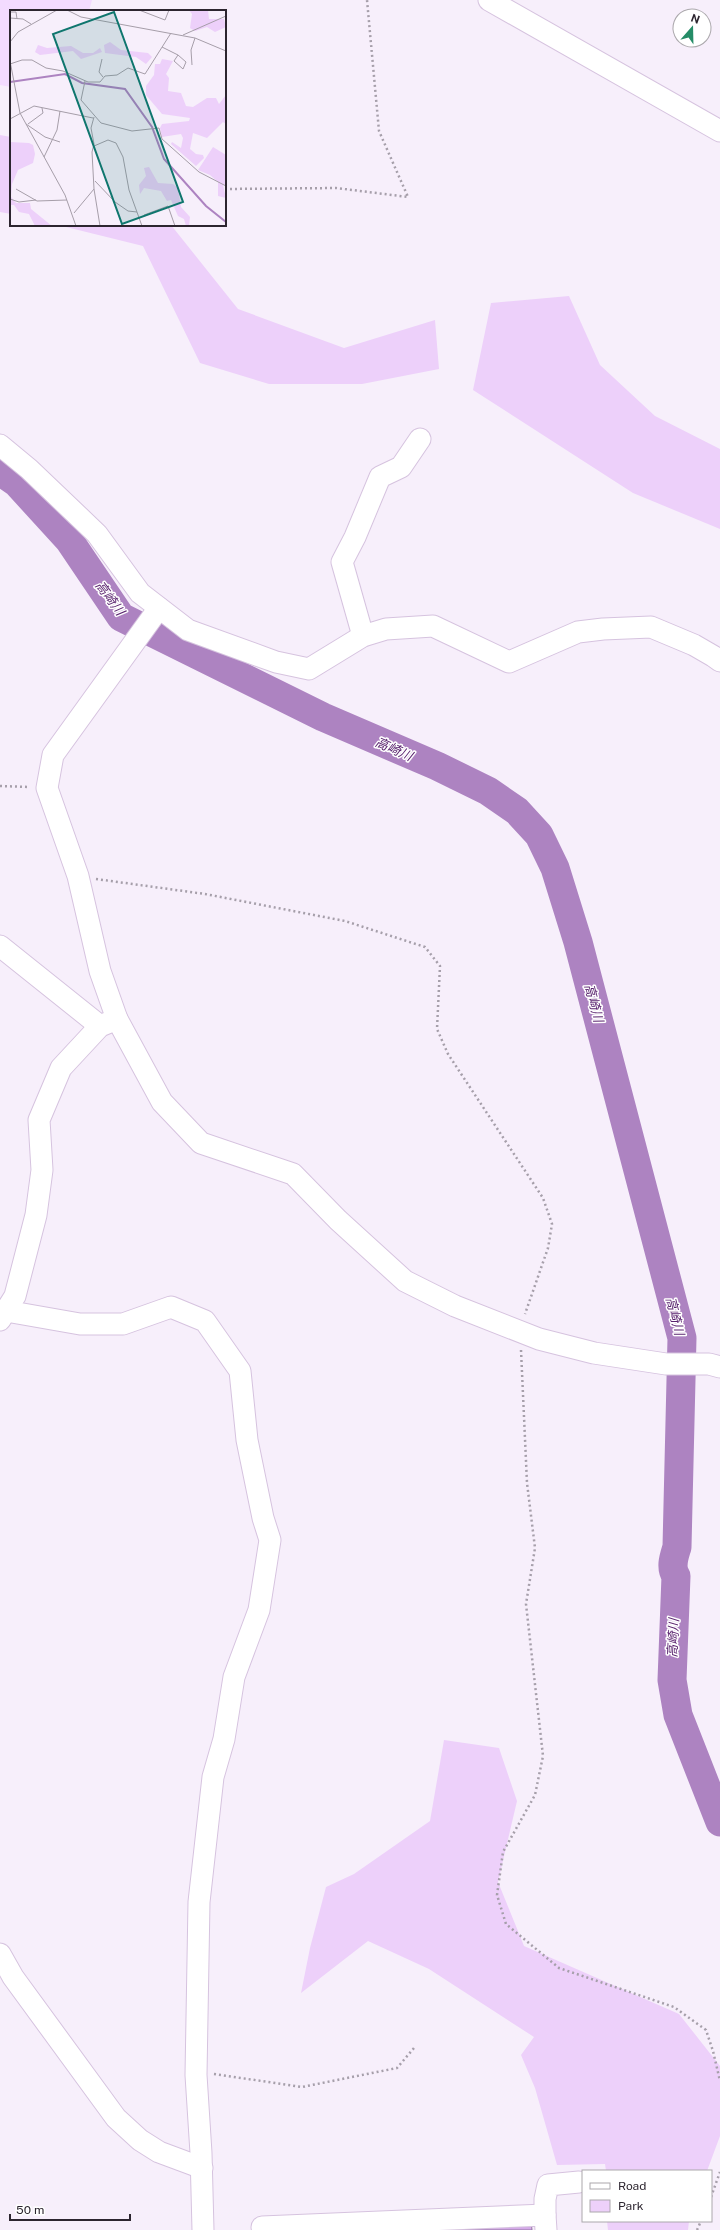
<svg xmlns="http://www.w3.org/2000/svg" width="720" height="2230" viewBox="0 0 720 2230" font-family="'Public Sans','Noto Sans JP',sans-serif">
	<rect width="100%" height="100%" fill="#f7effb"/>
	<!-- built -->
	<path fill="#f3dbff" d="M0 0H92L89 11H11V87L0 85Z"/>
	<!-- green -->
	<g fill="#edd0fa">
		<path d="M0 135 11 137V214L0 212Z"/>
		<path d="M58 225H171L238 309 344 348 435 320 439 369 362 384H269L200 363 143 246Z"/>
		<path d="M569 296 600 365 655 416 720 449V529L633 493 473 390 491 303Z"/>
		<path d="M444 1740 499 1748 517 1801 498 1882 524 1946 679 2014 720 2066V2136L707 2171H606L605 2164 557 2165 535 2088 521 2055 534 2037 429 1969 368 1941 301 1993 310 1948 326 1887 354 1874 430 1821Z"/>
		<path d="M607 2221H689L688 2230H608Z"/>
	</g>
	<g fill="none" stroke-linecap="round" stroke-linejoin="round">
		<!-- river -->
		<path stroke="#ad83c1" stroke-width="29" d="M0 471 17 483 69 540 121 617 323 717 437 766 488 791 517 811 539 835 555 868 578 942 682 1338 677 1547C674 1557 670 1567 676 1576L672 1680 678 1715 720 1822"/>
	</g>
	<!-- building -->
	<path fill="#d4a9e9" stroke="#9476a3" d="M531 2220 532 2230H329Z"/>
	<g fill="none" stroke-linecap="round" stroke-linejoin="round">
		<!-- minor casing -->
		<g stroke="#d6c3df" stroke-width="23">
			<g id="minor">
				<path d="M489 0 720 131"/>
				<path d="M0 445 29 469 97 534 140 593 188 630 276 662 309 669 363 636 386 629 433 626 509 662 578 632 603 629 651 627 694 645 713 656 720 661"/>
				<path d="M159 608 53 755 47 788 78 876 100 971 117 1019 162 1102 201 1143 293 1174 338 1220 405 1281 455 1306 539 1339 594 1353 666 1364H709L720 1367"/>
				<path d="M363 636 342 562 355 537 380 477 401 467 420 439"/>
				<path d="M0 946 100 1026"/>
				<path d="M6 1311 80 1324H123L171 1307 205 1321 240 1371 247 1440 263 1518 270 1540 259 1610 234 1677 224 1739 213 1777 199 1902 196 2075 201 2153 203 2230"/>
				<path d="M0 1320 15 1296 36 1215 42 1170 39 1120 61 1068 100 1026 117 1019"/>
				<path d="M0 1954 13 1977 116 2118 140 2140 159 2152 202 2168"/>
				<path d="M545 2215V2199L548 2185 579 2182"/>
				<path d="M262 2227 545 2215 546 2230"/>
			</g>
		</g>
		<!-- path -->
		<g stroke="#a69faa" stroke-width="2.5" stroke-dasharray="2 3" stroke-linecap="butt">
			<path d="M225 189 336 188 408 197 379 131 367 0"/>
			<path d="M0 786 29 787"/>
			<path d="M96 879 205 894 345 921 425 947 440 966 437 1029 448 1054 543 1198 552 1224 548 1248 525 1314"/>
			<path d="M521 1350 527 1483 535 1548 526 1604 543 1756 535 1795 503 1852 497 1895 506 1924 559 1968 674 2007 706 2030 713 2051 720 2081"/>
			<path d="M214 2074 302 2087 397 2068 414 2048"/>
			<path d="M711 2197 720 2172"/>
			<path d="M697 2230 701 2221"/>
		</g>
		<!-- minor -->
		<use href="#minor" stroke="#fff" stroke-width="21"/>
	</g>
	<g text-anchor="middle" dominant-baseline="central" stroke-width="3" stroke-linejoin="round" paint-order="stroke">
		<!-- water labels -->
		<g font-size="13" font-style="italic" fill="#5a246f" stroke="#fff">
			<text transform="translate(110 598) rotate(53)">高崎川</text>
			<text transform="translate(394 749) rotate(24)">高崎川</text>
			<text transform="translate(594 1003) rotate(75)">高崎川</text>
			<text transform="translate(675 1316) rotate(76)">高崎川</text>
			<text transform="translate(673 1638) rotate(-87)">高崎川</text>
		</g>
	</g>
	<!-- overview -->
	<g transform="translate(10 10)">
		<rect width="216" height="216" fill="#f7effb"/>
		<path d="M179 0H198L199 9H214L216 17 205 22 197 17 185 21 180 18 182 4ZM100 32 111 40 138 43 142 47 136 54 126 47 95 43 94 35ZM28 35 37 38 61 36 73 43H83L90 38 92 42 71 49 63 41 30 45 25 42ZM152 49 163 51 156 64 159 68 158 81 171 83 176 96 183 97 197 88H206L209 94 216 85V114L213 112 197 128 183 123 180 139 186 144 193 145 194 148 186 156 161 134 162 132 171 138 173 128 171 124 152 127 150 118 152 114 179 111 180 108 152 104 136 85V76L144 65 145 54H150ZM0 132 19 133 23 135 25 144 23 153 8 160 2 174 1 187 6 193H20L21 199 42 216H25L19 204 9 202 4 195H0ZM203 137 216 145V176L213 175 216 188 208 186V172L200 165 188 160ZM139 157 148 173 163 174 168 178 171 197 180 207 179 216H176L174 209 168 206 161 190 157 191 151 181 134 178 130 184 129 175 136 166 134 158Z" fill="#edd0fa"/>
		<path fill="none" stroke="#ad83c1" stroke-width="2" d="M0 72 55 64 72 73 115 79 142 117 154 149 196 196 216 212"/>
		<path fill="none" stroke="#a69ea9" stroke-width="1" d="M57 0 71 7 185 28 216 41M129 0 155 10 159 0M0 2H6L7 9M0 8 13 9 21 14M173 25 216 6M0 32 8 22 47 0M152 37 168 45 176 52 173 59 164 51 168 45M92 49 89 62 93 67M0 51 10 103 55 185 66 216M0 54 12 50H22L36 58 53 61 78 72H90L95 66 107 65 118 58 135 64 161 23M182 55 181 40 185 28M75 71 71 90 91 113 122 121 149 118 152 129 189 162 216 176M84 107 81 118 84 134 82 142 84 179 90 216M0 109 24 96 83 108M16 114 35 127 50 132M18 114 33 103 32 98M84 136 98 130 106 133 113 147 119 180 132 216M34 147 47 120 50 101M85 171 105 192 118 201 127 202M6 179 27 191 57 190M0 189 9 192 26 190M64 203 84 179M134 205 158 196 165 216"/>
		<path fill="#0f766e" fill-opacity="0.15" stroke="#0f766e" stroke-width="2" d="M104 2 173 192 112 214 43 24Z"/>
		<rect width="216" height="216" fill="none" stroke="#2c252f" stroke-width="2"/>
	</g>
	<!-- legend -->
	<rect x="582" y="2170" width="130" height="52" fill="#ffffff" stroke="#aba8ac"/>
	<rect x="590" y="2183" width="20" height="6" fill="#ffffff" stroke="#aba8ac"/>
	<text x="618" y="2190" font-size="12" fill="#2c252f">Road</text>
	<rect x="590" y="2200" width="20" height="12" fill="#edd0fa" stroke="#aba8ac"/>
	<text x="618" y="2210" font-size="12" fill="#2c252f">Park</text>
	<!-- north arrow -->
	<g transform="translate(692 28) rotate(20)"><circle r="19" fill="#ffffff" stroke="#aba8ac"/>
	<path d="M0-3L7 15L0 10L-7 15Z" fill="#258c67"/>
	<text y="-6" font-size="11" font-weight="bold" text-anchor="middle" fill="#2c252f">N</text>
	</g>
	<!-- scale -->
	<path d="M10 2214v6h120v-6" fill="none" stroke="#2c252f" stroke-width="2"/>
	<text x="16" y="2214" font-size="12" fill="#2c252f" stroke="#ffffff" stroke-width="3" paint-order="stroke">50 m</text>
</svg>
